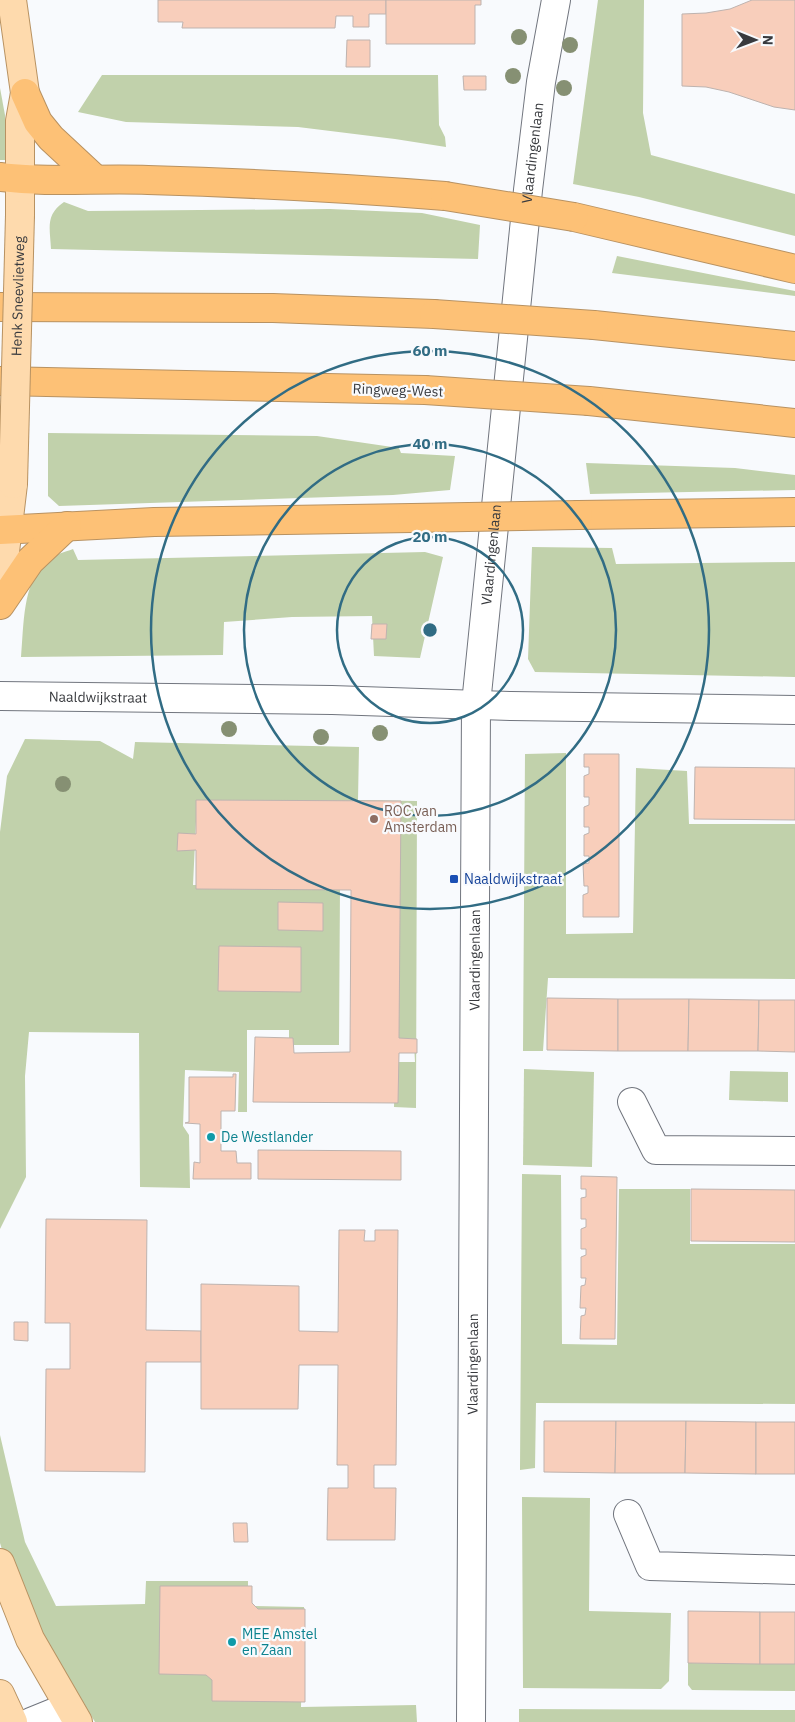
<svg xmlns="http://www.w3.org/2000/svg" width="795" height="1722" viewBox="0 0 795 1722" font-family="'IBM Plex Sans',sans-serif">
	<rect width="100%" height="100%" fill="#f8fafd"/>
	<!-- green -->
	<g fill="#c1d1ab">
		<path d="M598 0H644L643 113 651 155 795 194V236L639 197 573 184Z"/>
		<path d="M102 75H438L439 125 445 137 446 147 395 139 298 127 126 122 78 112Z"/>
		<path d="M0 88 5 115 7 160H0Z"/>
		<path d="M64 202 88 211 330 209 422 213 480 225 478 259 51 249C50 228 45 215 64 202Z"/>
		<path d="M617 256 795 291V296L612 273Z"/>
		<path d="M48 433 317 436 399 448 401 453 455 456 450 490 393 495 59 506 48 496Z"/>
		<path d="M586 463 735 468 795 475V490L590 494Z"/>
		<path d="M532 547 612 548 616 564 795 562V677L535 672 528 659Z"/>
		<path d="M73 549 78 560 425 552 443 557 420 658 374 656 372 616 292 617 224 622 223 655 21 657C24 626 22 582 47 560 53 555 65 552 73 549Z"/>
		<path d="M25 739 100 741 133 759 135 742 359 747 358 800 417 801 416 1108 394 1107 395 1062H415L414 1044H395L398 802 197 800 193 885 340 886 339 1045H289V1030H247V1112H238L239 1072 185 1070 183 1126 189 1135 190 1188 140 1187 139 1033 29 1032 25 1076 26 1177 0 1229V832L7 776Z"/>
		<path d="M566 753V934L633 933 636 768 687 771 689 824H795V979L548 978 543 1051H523L525 754Z"/>
		<path d="M524 1069 594 1072 592 1167 523 1165Z"/>
		<path d="M730 1071 788 1072V1102L729 1100Z"/>
		<path d="M522 1174 561 1175 562 1344 617 1345 619 1189H690V1244H795V1404L536 1403 535 1468 520 1470Z"/>
		<path d="M0 1435 25 1542 56 1606 145 1604 146 1581H248V1606L304 1607 301 1707 416 1705 417 1722H95L34 1619 6 1563 0 1543Z"/>
		<path d="M522 1497 590 1498 589 1611 671 1613 669 1681 661 1689 523 1688Z"/>
		<path d="M688 1663 795 1664V1691L692 1690 688 1685Z"/>
		<path d="M519 1709 795 1710V1722H519Z"/>
	</g>
	<!-- building -->
	<g fill="#f8cebb" stroke="#beb3af">
		<path d="M158 0H386V14H369V27H353V16H336L335 28H182L183 22H158Z"/>
		<path d="M386 0H481V5H475V44H386Z"/>
		<path d="M752 0H795V110L774 107 729 92 706 87 682 86V14L706 13 730 9Z"/>
		<path d="M347 40H370V67H346Z"/>
		<path d="M463 76H486V90H464Z"/>
		<path d="M372 624H387L386 639H371Z"/>
		<path d="M584 754H619V917H583V895L588 893V886H584L583 864 589 863V856H584V835L589 833V827H584V807L589 805V797H584V776L589 774V767H584Z"/>
		<path d="M695 767 795 768V820L694 819Z"/>
		<path d="M196 800 401 801 399 1038 417 1039V1053H399L398 1103 253 1102 255 1037 293 1038 294 1053 350 1052 351 890 196 889V850L177 851 178 833 196 834Z"/>
		<path d="M278 902 323 903V931L278 930Z"/>
		<path d="M219 946 301 947V992L218 991Z"/>
		<path d="M547 998 618 999V1051L547 1050Z"/>
		<path d="M618 999H689L688 1051H618Z"/>
		<path d="M689 999 759 1000 758 1051H688Z"/>
		<path d="M759 1000H795V1052L758 1051Z"/>
		<path d="M233 1074H236L235 1111H221V1151H236L237 1163H251V1179H193L194 1162 200 1163V1124L185 1123 189 1122V1077H233Z"/>
		<path d="M258 1150 401 1151V1180L258 1179Z"/>
		<path d="M581 1176 617 1177 615 1339H580L581 1316 585 1315 586 1308H580L581 1286 585 1285 586 1278H581V1257L586 1255V1249H581V1229L586 1227V1219H581V1198L586 1197V1189H581Z"/>
		<path d="M691 1189 795 1190V1242L691 1241Z"/>
		<path d="M46 1219 147 1220 146 1330 201 1331V1362H146L145 1472 45 1471 46 1369H70V1323H45Z"/>
		<path d="M339 1230H365L364 1241H375V1230H398L396 1465H374V1488H396L395 1540H327L328 1488H348V1465H337L338 1365H299L298 1409H201V1284L299 1286V1331L338 1332Z"/>
		<path d="M14 1322H28V1341L14 1340Z"/>
		<path d="M544 1421H616L615 1473 544 1472Z"/>
		<path d="M616 1421H686L685 1473H615Z"/>
		<path d="M686 1421 756 1422V1474L685 1473Z"/>
		<rect x="756" y="1422" width="39" height="52"/>
		<path d="M233 1523H247L248 1542H234Z"/>
		<path d="M160 1586H252V1603L258 1609H305V1702L212 1701V1680L206 1675 159 1674Z"/>
		<path d="M688 1611 760 1612V1664L688 1663Z"/>
		<rect x="760" y="1612" width="35" height="52"/>
	</g>
	<g fill="none" stroke-linecap="round" stroke-linejoin="round">
		<!-- minor casing -->
		<g stroke="#71757e" stroke-width="30">
			<g id="minor">
				<path id="s1" d="M0 696 332 700 511 706 795 710"/>
				<path d="M632 1102 656 1150 795 1151"/>
				<path d="M628 1514 650 1566 795 1570"/>
				<path d="M31 1722 68 1707"/>
				<path id="s2" d="M471 1722 476 704 528 190 541 82 556 0"/>
			</g>
		</g>
		<!-- major casing -->
		<g stroke="#b89262" stroke-width="30">
			<g id="major">
				<path d="M12 0 25 93 20 121V215"/>
				<path d="M0 594 13 484"/>
				<path d="M0 1563 30 1639 78 1722"/>
				<path d="M0 1694 13 1722"/>
			</g>
		</g>
		<!-- highway casing -->
		<g stroke="#b89262" stroke-width="30">
			<g id="highway">
				<path d="M25 93 38 122 51 138 94 178"/>
				<path d="M0 177C49 183 99 178 148 180 248 183 346 188 445 196"/>
				<path d="M574 217 795 269"/>
				<path d="M0 307 273 308 434 314"/>
				<path d="M594 325 795 346"/>
				<path d="M0 381 425 390"/>
				<path d="M589 401 795 423"/>
				<path d="M578 515 795 512"/>
				<path d="M0 530 154 522 412 518"/>
				<path d="M0 605 30 561 67 526"/>
			</g>
		</g>
		<!-- minor -->
		<use href="#minor" stroke="#fff" stroke-width="28"/>
		<!-- major -->
		<use href="#major" stroke="#fedaad" stroke-width="28"/>
		<!-- highway -->
		<use href="#highway" stroke="#fdc176" stroke-width="28"/>
		<!-- major-bridge casing -->
		<g stroke="#b89262" stroke-width="30" stroke-linecap="butt">
			<g id="major-bridge">
				<path id="s3" d="M13 484 20 215"/>
			</g>
		</g>
		<!-- highway-bridge casing -->
		<g stroke="#b89262" stroke-width="30" stroke-linecap="butt">
			<g id="highway-bridge">
				<path d="M445 196 574 217"/>
				<path d="M434 314 594 325"/>
				<path d="M425 390 589 401"/>
				<path d="M412 518 578 515"/>
			</g>
		</g>
		<!-- major-bridge -->
		<use href="#major-bridge" stroke="#fedaad" stroke-width="28"/>
		<!-- highway-bridge -->
		<use href="#highway-bridge" stroke="#fdc176" stroke-width="28"/>
	</g>
	<!-- trees -->
	<g fill="#869073">
		<circle cx="519" cy="37" r="8"/>
		<circle cx="570" cy="45" r="8"/>
		<circle cx="513" cy="76" r="8"/>
		<circle cx="564" cy="88" r="8"/>
		<circle cx="229" cy="729" r="8"/>
		<circle cx="380" cy="733" r="8"/>
		<circle cx="321" cy="737" r="8"/>
		<circle cx="63" cy="784" r="8"/>
	</g>
	<!-- distance rings -->
	<g fill="none" stroke="#316c84" stroke-width="2.5">
		<circle cx="430" cy="630" r="93"/>
		<circle cx="430" cy="630" r="186"/>
		<circle cx="430" cy="630" r="279"/>
	</g>
	<!-- markers -->
	<circle fill="#8d6e63" stroke="#f8fafd" stroke-width="2" cx="374" cy="819" r="5"/>
	<rect fill="#1a4fb4" stroke="#f8fafd" stroke-width="2" x="449" y="874" width="10" height="10" rx="2.5"/>
	<g fill="#0f9aa8" stroke="#f8fafd" stroke-width="2">
		<circle cx="211" cy="1137" r="5"/>
		<circle cx="232" cy="1642" r="5"/>
	</g>
	<g text-anchor="middle" dominant-baseline="central" stroke-width="4.5" stroke-linejoin="round" paint-order="stroke">
		<!-- street labels -->
		<g font-size="14" fill="#383a3e" stroke="#f8fafd">
			<text stroke="none"><textPath href="#s2" startOffset="1572">Vlaardingenlaan</textPath></text>
			<text stroke="none"><textPath href="#s3" startOffset="188">Henk Sneevlietweg</textPath></text>
			<text transform="translate(398 390) rotate(2)">Ringweg-West</text>
			<text stroke="none"><textPath href="#s2" startOffset="1168">Vlaardingenlaan</textPath></text>
			<text stroke="none"><textPath href="#s1" startOffset="98">Naaldwijkstraat</textPath></text>
			<text stroke="none"><textPath href="#s2" startOffset="762">Vlaardingenlaan</textPath></text>
			<text stroke="none"><textPath href="#s2" startOffset="358">Vlaardingenlaan</textPath></text>
		</g>
		<!-- education labels -->
		<g font-size="14" fill="#785e54" stroke="#f8fafd" text-anchor="start">
			<text x="384" y="811">ROC van<tspan x="384" dy="16">Amsterdam</tspan></text>
		</g>
		<!-- transit labels -->
		<g font-size="14" fill="#164399" stroke="#f8fafd" text-anchor="start">
			<text x="464" y="879">Naaldwijkstraat</text>
		</g>
		<!-- culture labels -->
		<g font-size="14" fill="#0d838f" stroke="#f8fafd" text-anchor="start">
			<text x="221" y="1137">De Westlander</text>
			<text x="242" y="1634">MEE Amstel<tspan x="242" dy="16">en Zaan</tspan></text>
		</g>
	</g>
	<circle cx="430" cy="630" r="8" fill="#316c84" stroke="#f8fafd" stroke-width="2.5"/>
	<g font-size="15" text-anchor="middle" font-weight="bold" fill="#316c84" stroke="#f8fafd" stroke-width="4.5" stroke-linejoin="round" paint-order="stroke">
		<text x="430" y="356">60 m</text>
		<text x="430" y="449">40 m</text>
		<text x="430" y="542">20 m</text>
	</g>
	<!-- north arrow -->
	<g transform="translate(755 40) rotate(91)" stroke="#f8fafd" stroke-width="4" paint-order="stroke">
	<path d="M0-4L9 19L0 12L-9 19Z" fill="#383a3e"/>
	<text y="-8" font-size="14" font-weight="bold" text-anchor="middle" fill="#383a3e">N</text>
	</g>
</svg>
